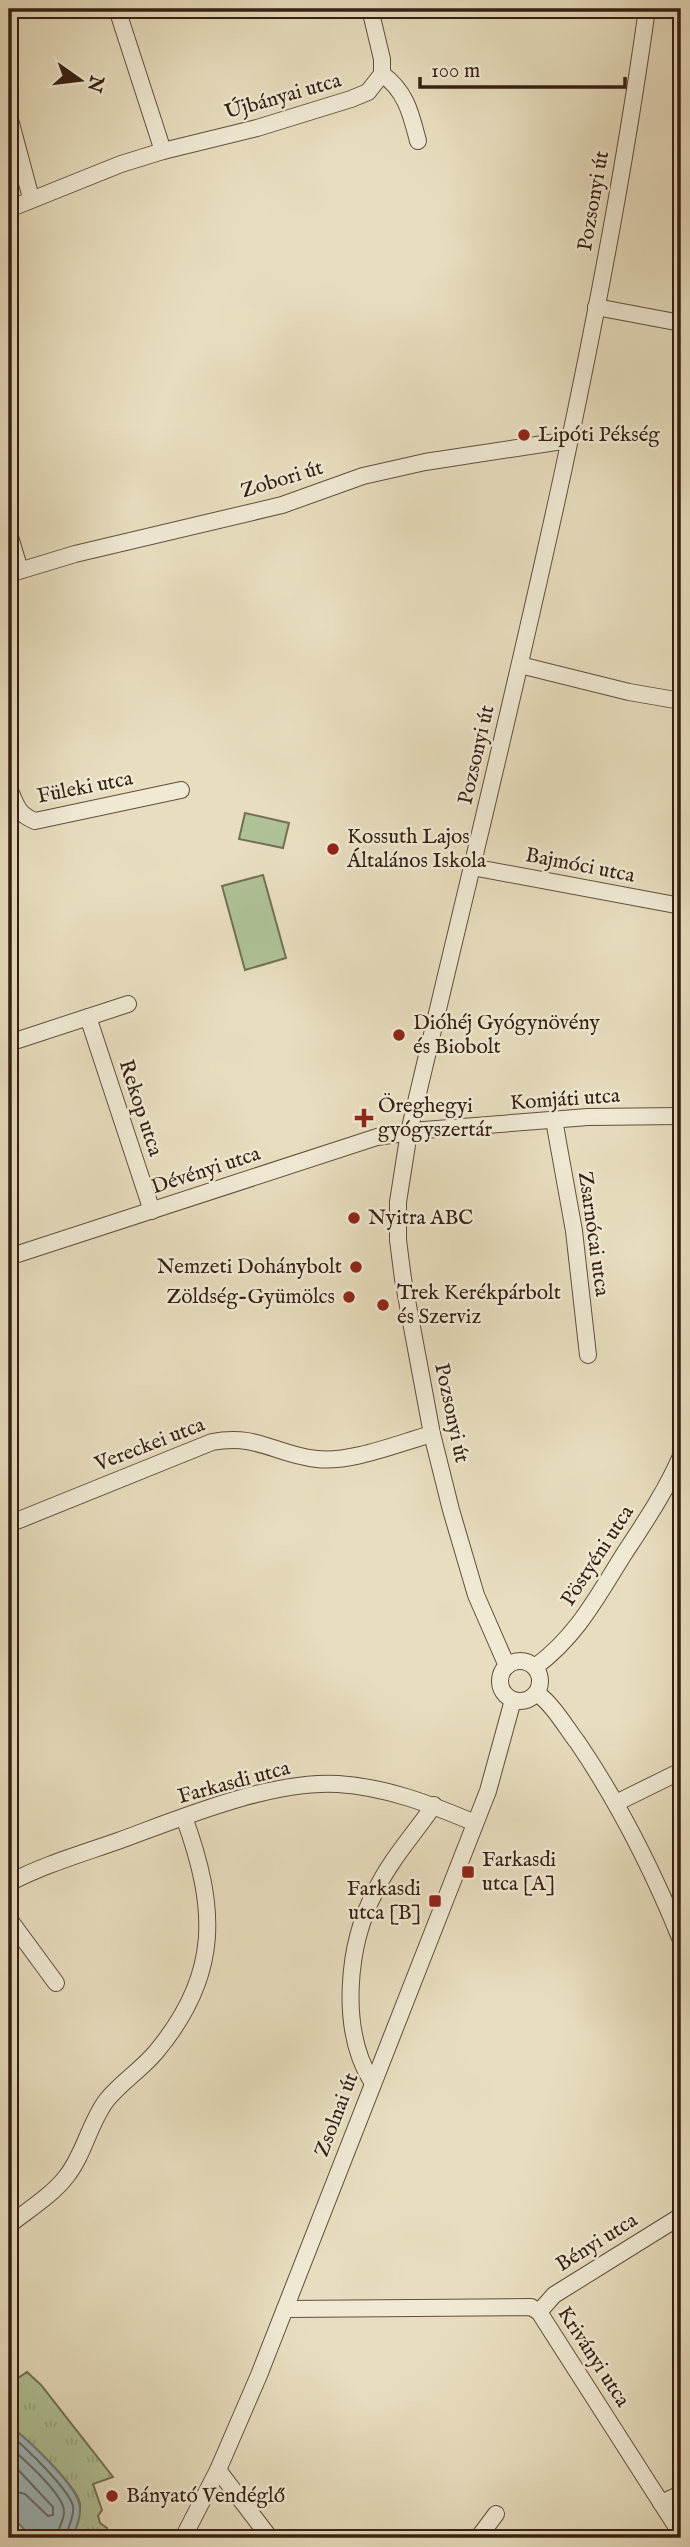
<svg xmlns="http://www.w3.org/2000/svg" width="690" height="2547" viewBox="0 0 690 2547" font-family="'IM FELL English',serif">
	<defs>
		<pattern id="park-tufts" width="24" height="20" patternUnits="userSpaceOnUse" patternTransform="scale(1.75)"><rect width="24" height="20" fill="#afc297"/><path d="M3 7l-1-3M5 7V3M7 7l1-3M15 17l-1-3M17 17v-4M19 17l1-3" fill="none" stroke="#97a681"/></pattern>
	</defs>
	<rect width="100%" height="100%" fill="#e8debf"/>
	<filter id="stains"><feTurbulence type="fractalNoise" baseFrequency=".00286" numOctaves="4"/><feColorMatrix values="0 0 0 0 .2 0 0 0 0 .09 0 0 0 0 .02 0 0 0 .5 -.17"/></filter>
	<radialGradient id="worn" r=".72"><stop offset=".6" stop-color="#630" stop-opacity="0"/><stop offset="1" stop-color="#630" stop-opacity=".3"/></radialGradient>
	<!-- park -->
	<path fill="url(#park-tufts)" stroke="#727054" stroke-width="2" d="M27 2372 41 2385 113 2477 93 2484 102 2510 98 2516 100 2523 107 2528V2537L116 2536 117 2538H70L72 2536C75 2527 81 2513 80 2504 77 2486 25 2436 9 2426V2384Z"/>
	<!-- garden -->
	<g fill="#afc297" stroke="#727054" stroke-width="2">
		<path d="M245 813 289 823 283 848 239 839Z"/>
		<path d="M263 875 286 958 245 970 222 886Z"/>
	</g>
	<!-- water -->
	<path fill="#9db9bd" stroke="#737b79" stroke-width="2" d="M9 2426C26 2437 74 2483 79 2503 82 2514 77 2530 70 2538H32L9 2513Z"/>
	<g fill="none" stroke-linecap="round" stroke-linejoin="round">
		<!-- shore -->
		<g stroke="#696c68" stroke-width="2">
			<path d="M9 2434C23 2445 69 2489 73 2506 75 2517 67 2527 66 2538"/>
			<path d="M9 2446C22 2458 65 2495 64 2512 64 2521 57 2529 57 2538"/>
			<path d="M9 2460 53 2507V2515L48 2516 25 2494 9 2490"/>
		</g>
		<!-- minor casing -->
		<g stroke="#624e3d" stroke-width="18">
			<g id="minor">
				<path d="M117 9 163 151"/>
				<path d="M382 74C406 91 411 114 418 141"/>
				<path d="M9 116 31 198"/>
				<path d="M9 209 121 164 163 151 257 128 351 99 368 92 382 74V59L370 9"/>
				<path d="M596 307 681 323"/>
				<path d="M9 534 20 570"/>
				<path d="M9 574 75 554 282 505 363 476 425 462 569 440"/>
				<path d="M520 665 629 692 681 701"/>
				<path d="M11 793C17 808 20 815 35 821L181 790"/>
				<path d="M472 867 681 906"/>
				<path d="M88 1017 152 1211"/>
				<path d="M9 1043 128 1004"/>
				<path d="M554 1120 574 1231 588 1355"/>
				<path d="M18 1254 377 1137 424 1130 588 1117 681 1116"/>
				<path d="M9 1524 212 1442C257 1433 276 1455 317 1459 351 1463 399 1443 432 1434"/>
				<circle cx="520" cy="1681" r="20"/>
				<path d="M507 1666 476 1595 451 1510 432 1434 403 1279 398 1240V1202L409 1132C496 759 594 388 647 9"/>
				<path d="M535 1667C577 1636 597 1597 624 1554 645 1522 666 1491 681 1456"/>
				<path d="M537 1693C554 1706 565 1726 578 1743 620 1805 653 1871 681 1940"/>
				<path d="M616 1803 681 1771"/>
				<path d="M9 1883C43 1865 81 1854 118 1841 181 1818 271 1780 338 1784 386 1787 430 1804 475 1823"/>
				<path d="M9 1919 56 1983"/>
				<path d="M372 2082C339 2029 347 1944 376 1890 391 1859 415 1833 434 1805"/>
				<path d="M9 2225C28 2210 51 2196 66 2177 84 2155 89 2124 106 2101 120 2083 141 2070 156 2052 221 1974 217 1908 184 1817"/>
				<path d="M285 2309 531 2307 539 2312 681 2534"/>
				<path d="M539 2312 554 2295 681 2216"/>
				<path d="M218 2470 270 2538"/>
				<path d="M661 2503 681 2494"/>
				<path d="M183 2538 218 2470 259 2375 488 1791 513 1700"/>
				<path d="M478 2538 496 2514"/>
			</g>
		</g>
		<!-- minor -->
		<use href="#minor" stroke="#f0ead5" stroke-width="16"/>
	</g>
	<!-- markers -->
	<g fill="#8f2418" stroke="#f0ead5" stroke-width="2.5">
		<circle cx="524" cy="435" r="7"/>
		<circle cx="333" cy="849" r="7"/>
		<circle cx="399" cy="1035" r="7"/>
		<path d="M360.5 1107.5h7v7h7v7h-7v7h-7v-7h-7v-7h7z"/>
		<circle cx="354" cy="1218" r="7"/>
		<circle cx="356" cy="1267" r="7"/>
		<circle cx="349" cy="1297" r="7"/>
		<circle cx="383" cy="1305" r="7"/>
		<rect x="461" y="1865" width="14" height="14" rx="3.5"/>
		<rect x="428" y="1894" width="14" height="14" rx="3.5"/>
		<circle cx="112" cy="2496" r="7"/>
	</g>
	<g text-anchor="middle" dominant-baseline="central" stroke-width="5" stroke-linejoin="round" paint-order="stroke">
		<!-- street labels -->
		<g font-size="21" fill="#351e12" stroke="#f0ead5">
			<text transform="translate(283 97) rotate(-16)">Újbányai utca</text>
			<text transform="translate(594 201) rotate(-80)">Pozsonyi út</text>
			<text transform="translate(282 480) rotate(-17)">Zobori út</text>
			<text transform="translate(477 755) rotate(-77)">Pozsonyi út</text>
			<text transform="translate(85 788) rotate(-11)">Füleki utca</text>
			<text transform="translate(580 866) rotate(11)">Bajmóci utca</text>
			<text transform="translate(565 1100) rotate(-4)">Komjáti utca</text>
			<text transform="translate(140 1108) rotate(72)">Rekop utca</text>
			<text transform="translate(206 1171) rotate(-18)">Dévényi utca</text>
			<text transform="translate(593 1234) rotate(82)">Zsarnócai utca</text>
			<text transform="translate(451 1413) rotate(78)">Pozsonyi út</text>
			<text transform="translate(150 1445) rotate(-21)">Vereckei utca</text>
			<text transform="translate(598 1556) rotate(-57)">Pöstyéni utca</text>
			<text transform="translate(234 1783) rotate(-15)">Farkasdi utca</text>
			<text transform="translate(337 2115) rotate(-69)">Zsolnai út</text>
			<text transform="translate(597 2243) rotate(-32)">Bényi utca</text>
			<text transform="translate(593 2357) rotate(57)">Kriványi utca</text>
		</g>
		<!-- poi labels -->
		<g font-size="21" fill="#351e12" stroke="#f0ead5" text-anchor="start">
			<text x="538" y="435">Lipóti Pékség</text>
			<text x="347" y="837">Kossuth Lajos<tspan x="347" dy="24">Általános Iskola</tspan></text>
			<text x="413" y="1023">Dióhéj Gyógynövény<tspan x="413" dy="24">és Biobolt</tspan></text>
			<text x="378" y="1106">Öreghegyi<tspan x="378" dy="24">gyógyszertár</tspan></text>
			<text x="368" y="1218">Nyitra ABC</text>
			<text x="342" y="1267" text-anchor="end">Nemzeti Dohánybolt</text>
			<text x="397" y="1293">Trek Kerékpárbolt<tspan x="397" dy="24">és Szerviz</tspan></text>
			<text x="335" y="1297" text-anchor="end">Zöldség-Gyümölcs</text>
			<text x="482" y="1860">Farkasdi<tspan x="482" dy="24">utca [A]</tspan></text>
			<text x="421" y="1889" text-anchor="end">Farkasdi<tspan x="421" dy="24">utca [B]</tspan></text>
			<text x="126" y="2496">Bányató Vendéglő</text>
		</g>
	</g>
	<!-- margin -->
	<rect width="690" height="2547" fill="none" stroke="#e8debf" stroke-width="35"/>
	<rect x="10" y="10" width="669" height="2526" fill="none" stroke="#351e12" stroke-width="3.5"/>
	<rect x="18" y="18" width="655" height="2512" fill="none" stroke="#351e12" stroke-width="2"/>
	<!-- north arrow -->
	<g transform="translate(80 80) rotate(104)" stroke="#f0ead5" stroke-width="5" paint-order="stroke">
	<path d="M0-5L12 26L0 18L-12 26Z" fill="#351e12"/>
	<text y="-10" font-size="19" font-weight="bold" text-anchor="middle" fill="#351e12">N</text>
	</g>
	<!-- scale -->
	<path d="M420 77v10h205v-10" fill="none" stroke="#351e12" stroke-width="3.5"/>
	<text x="431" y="77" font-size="21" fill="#351e12" stroke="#f0ead5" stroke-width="5" paint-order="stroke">100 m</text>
	<rect width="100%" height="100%" filter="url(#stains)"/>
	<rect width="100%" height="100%" fill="url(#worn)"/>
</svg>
